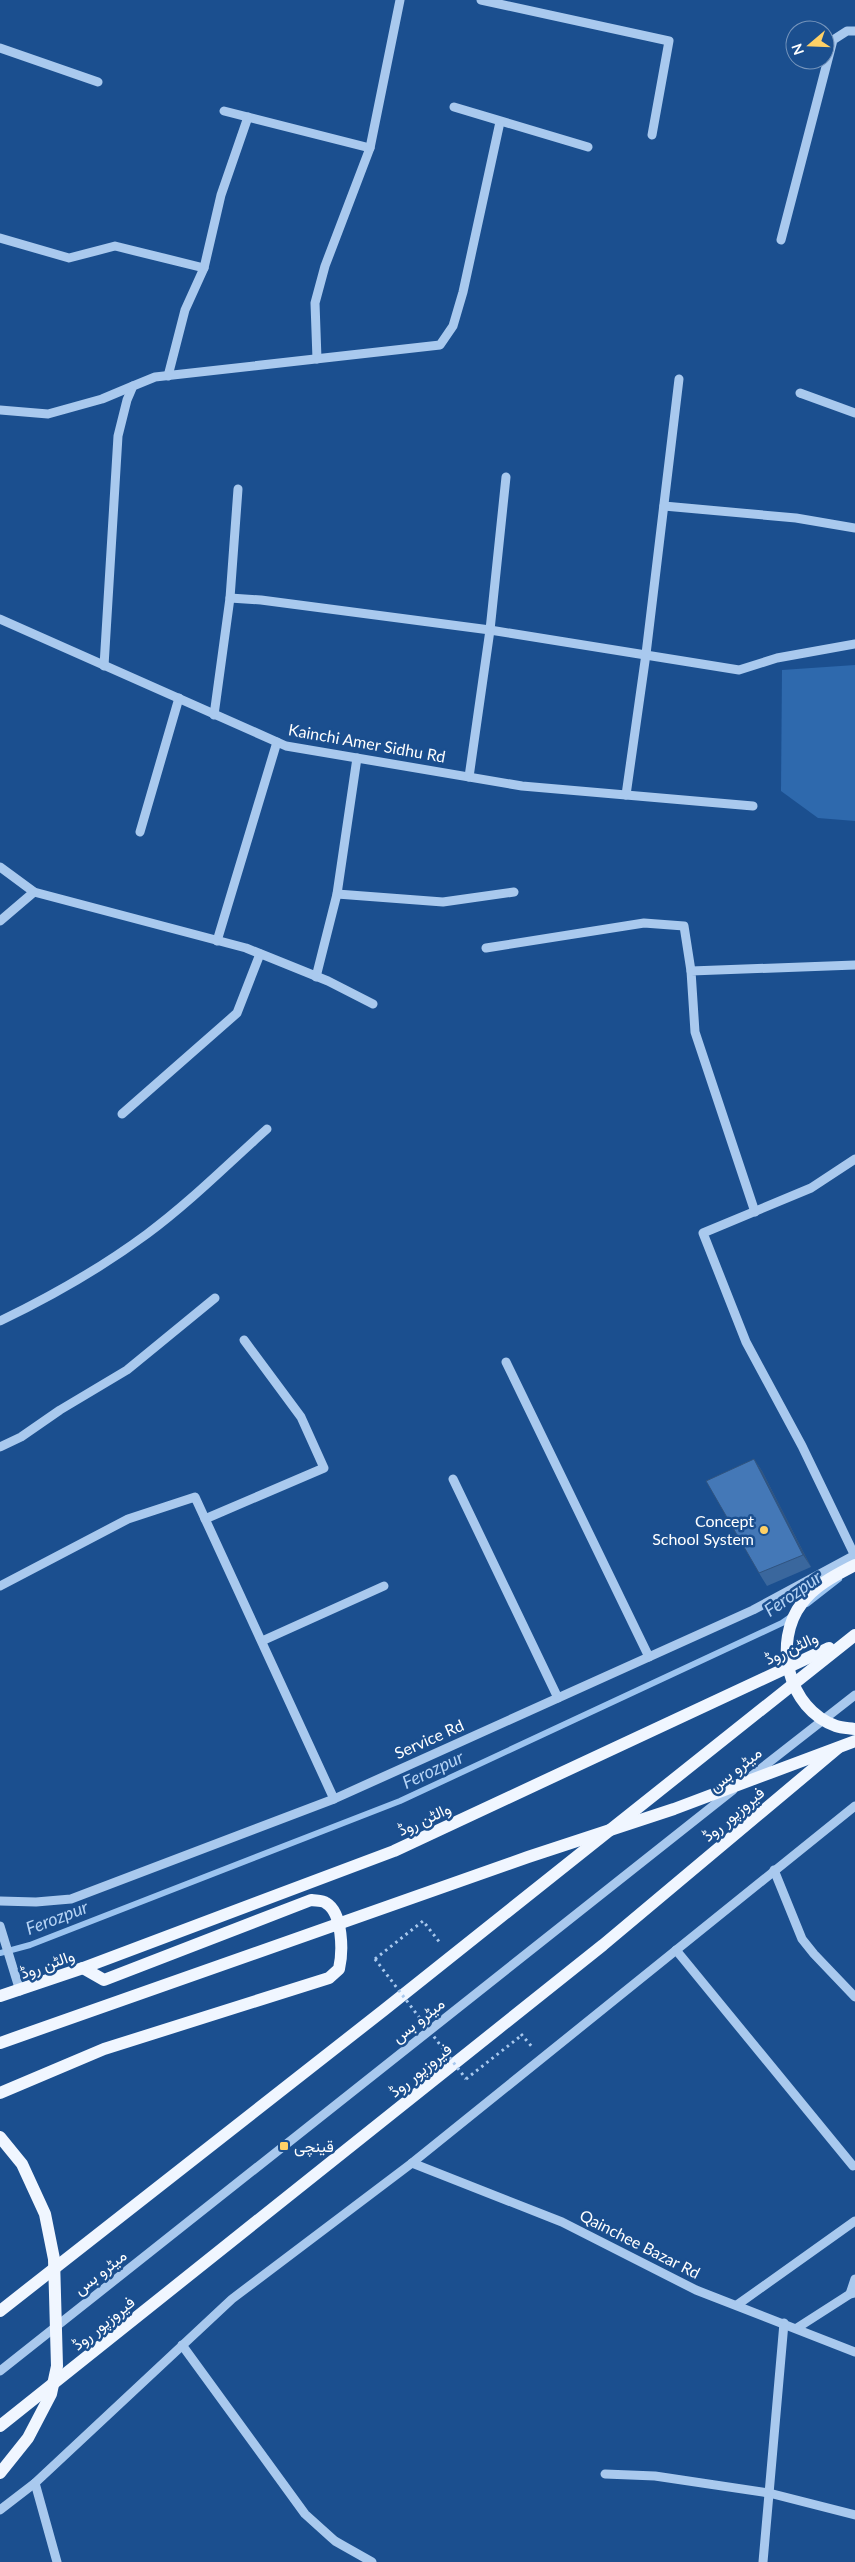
<svg xmlns="http://www.w3.org/2000/svg" width="855" height="2562" font-family="Lato,Vazirmatn,sans-serif">
	<style>
		.green { fill: #2e69ad }
		.lines { fill: none; stroke-linecap: round; stroke-linejoin: round }
		.stream { stroke: #9cc4f0; stroke-width: 6 }
		.path { stroke: #a9c9ee; stroke-width: 3; stroke-dasharray: 2.5 4; stroke-linecap: butt }
		.minor { stroke: #a9c9ee; stroke-width: 9 }
		.major { stroke: #f0f6ff; stroke-width: 12 }
		.path-bridge { stroke: #a9c9ee; stroke-width: 3; stroke-dasharray: 2.5 4; stroke-linecap: butt }
		.major-bridge { stroke: #f0f6ff; stroke-width: 12 }
		.wall { fill: #3a679d }
		.shaded-wall { fill: #305480 }
		.building { fill: #4478b7; stroke: #305480 }
		.poi-dot { fill: #ffd166; stroke: #1b4f8f; stroke-width: 2 }
		.labels { text-anchor: middle; stroke-width: 5; stroke-linejoin: round; paint-order: stroke }
		.street-label { font-size: 16px; fill: #fff; stroke: #1b4f8f }
		.poi-label { font-size: 16px; fill: #fff; stroke: #1b4f8f; text-anchor: end }
		.water-label { font-size: 18px; font-style: italic; fill: #b5d3f5; stroke: #1b4f8f }
	</style>
	<rect width="100%" height="100%" fill="#1b4f8f"/>
	<polygon class="green" points="855,665 855,821 818,818 781,791 782,670"/>
	<g class="lines">
		<g class="stream">
			<polyline points="807,1604 839,1579"/>
			<polyline points="0,1953 30,1945 400,1801 782,1623 792,1616"/>
		</g>
		<g class="path">
			<polyline points="375,1959 423,1921 441,1944"/>
			<polyline points="521,2034 533,2048"/>
			<polyline points="466,2079 522,2035"/>
		</g>
		<g class="minor">
			<polyline points="481,0 669,41 652,135"/>
			<polyline points="0,48 98,82"/>
			<polyline points="454,107 588,147"/>
			<polyline points="224,111 370,148"/>
			<polyline points="0,238 69,258 115,246 204,268"/>
			<polyline points="781,240 833,40 847,31 855,31"/>
			<polyline points="317,359 315,303 325,266 370,148 400,0"/>
			<polyline points="168,376 185,310 204,268 221,195 248,117"/>
			<polyline points="800,393 855,413"/>
			<polyline points="0,410 48,414 102,399 133,386"/>
			<polyline points="664,506 796,518 855,528"/>
			<polyline points="230,598 261,600 490,630 739,670 777,658 855,644"/>
			<polyline points="0,619 286,746 522,786 753,806"/>
			<polyline points="104,666 118,436 127,400 133,386 155,377 440,345 453,326 463,292 500,122"/>
			<polyline points="214,715 230,598 238,489"/>
			<polyline points="469,777 490,630 506,477"/>
			<polyline points="626,795 646,654 679,379"/>
			<polyline points="140,832 179,698"/>
			<polyline points="0,867 34,892 246,948 328,981 373,1004"/>
			<polyline points="337,894 443,902 514,892"/>
			<polyline points="0,921 34,892"/>
			<polyline points="217,941 277,742"/>
			<polyline points="486,948 644,923 684,926 691,971"/>
			<polyline points="316,977 337,894 357,758"/>
			<polyline points="122,1114 237,1013 260,954"/>
			<polyline points="755,1212 695,1032 691,971 855,965"/>
			<path d="M0 1321C52 1296 101 1268 147 1234 189 1203 228 1164 267 1129"/>
			<polyline points="506,1362 649,1657"/>
			<polyline points="0,1447 21,1437 60,1410 127,1370 215,1298"/>
			<polyline points="453,1479 558,1698"/>
			<polyline points="205,1519 324,1468 301,1417 244,1340"/>
			<polyline points="855,1556 802,1446 746,1342 703,1233 811,1188 855,1159"/>
			<polyline points="0,1586 128,1519 195,1497 334,1799"/>
			<polyline points="262,1641 384,1586"/>
			<polyline points="749,1778 855,1695"/>
			<polyline points="774,1870 802,1939 814,1954 855,1997"/>
			<polyline points="0,1901 36,1902 71,1899 334,1799 753,1610 855,1555"/>
			<polyline points="0,1926 20,1991"/>
			<polyline points="676,1950 853,2166"/>
			<polyline points="412,2163 562,2222 696,2290 855,2352"/>
			<polyline points="850,2294 855,2279"/>
			<polyline points="737,2305 855,2221"/>
			<polyline points="797,2328 850,2294 855,2293"/>
			<polyline points="182,2345 305,2514 335,2541 372,2562"/>
			<polyline points="0,2371 733,1790"/>
			<polyline points="605,2474 655,2476 769,2493 855,2515"/>
			<polyline points="35,2483 57,2562"/>
			<polyline points="0,2510 35,2483 232,2299 412,2163 855,1806"/>
			<polyline points="763,2562 784,2323"/>
		</g>
		<g class="major">
			<polyline points="0,1996 83,1968 394,1851 829,1648"/>
			<path d="M0 2093 104 2049 329 1978 339 1969C343 1952 343 1913 326 1903 322 1900 316 1901 311 1900L104 1980 83 1968"/>
			<polyline points="0,2311 384,2010 855,1635"/>
			<polyline points="0,2426 603,1945 838,1748"/>
		</g>
		<polyline class="path-bridge" points="375,1959 466,2079"/>
		<g class="major-bridge">
			<path d="M855 1565C836 1575 815 1585 802 1603 772 1642 788 1709 836 1726 842 1728 849 1728 855 1729"/>
			<polyline points="0,2043 528,1857 674,1809 855,1741"/>
			<polyline points="0,2137 22,2164 45,2214 54,2259 57,2366 51,2394 28,2438 0,2473"/>
		</g>
	</g>
	<polygon class="wall" points="754,1459 762,1471 811,1567 767,1586 759,1573"/>
	<polygon class="shaded-wall" points="754,1459 762,1471 811,1567 803,1555"/>
	<polygon class="building" points="754,1459 803,1555 759,1573 706,1481"/>
	<g class="poi-dot">
		<circle cx="764" cy="1530" r="5"/>
		<rect x="279" y="2141" width="10" height="10" rx="2.5"/>
	</g>
	<g class="labels">
		<g class="street-label">
			<text transform="translate(367 743) rotate(10)" y="6">Kainchi Amer Sidhu Rd</text>
			<text transform="translate(791 1648) rotate(-25)" y="6">والٹن روڈ</text>
			<text transform="translate(429 1739) rotate(-24)" y="6">Service Rd</text>
			<text transform="translate(735 1769) rotate(-38)" y="6">میٹرو بس</text>
			<text transform="translate(733 1814) rotate(-40)" y="6">فیروزپور روڈ</text>
			<text transform="translate(424 1819) rotate(-25)" y="6">والٹن روڈ</text>
			<text transform="translate(47 1964) rotate(-20)" y="6">والٹن روڈ</text>
			<text transform="translate(418 2020) rotate(-38)" y="6">میٹرو بس</text>
			<text transform="translate(420 2070) rotate(-39)" y="6">فیروزپور روڈ</text>
			<text transform="translate(640 2244) rotate(27)" y="6">Qainchee Bazar Rd</text>
			<text transform="translate(100 2272) rotate(-38)" y="6">میٹرو بس</text>
			<text transform="translate(103 2323) rotate(-39)" y="6">فیروزپور روڈ</text>
		</g>
		<g class="poi-label">
			<text x="754" y="1527">Concept<tspan x="754" dy="18">School System</tspan></text>
			<text x="294" y="2152" text-anchor="start">قینچی</text>
		</g>
		<g class="water-label">
			<text transform="translate(793 1594) rotate(-35)" y="6">Ferozpur</text>
			<text transform="translate(433 1770) rotate(-25)" y="6">Ferozpur</text>
			<text transform="translate(57 1918) rotate(-21)" y="6">Ferozpur</text>
		</g>
	</g>
	<g transform="translate(810 45) rotate(251)"><circle r="24" fill="#1b4f8f" stroke="#7695bc"/>
	<path d="M0-4L9 19L0 12L-9 19Z" fill="#ffd166"/>
	<text y="-8" font-size="14" font-weight="bold" text-anchor="middle" fill="#ffffff">N</text>
	</g>
</svg>
